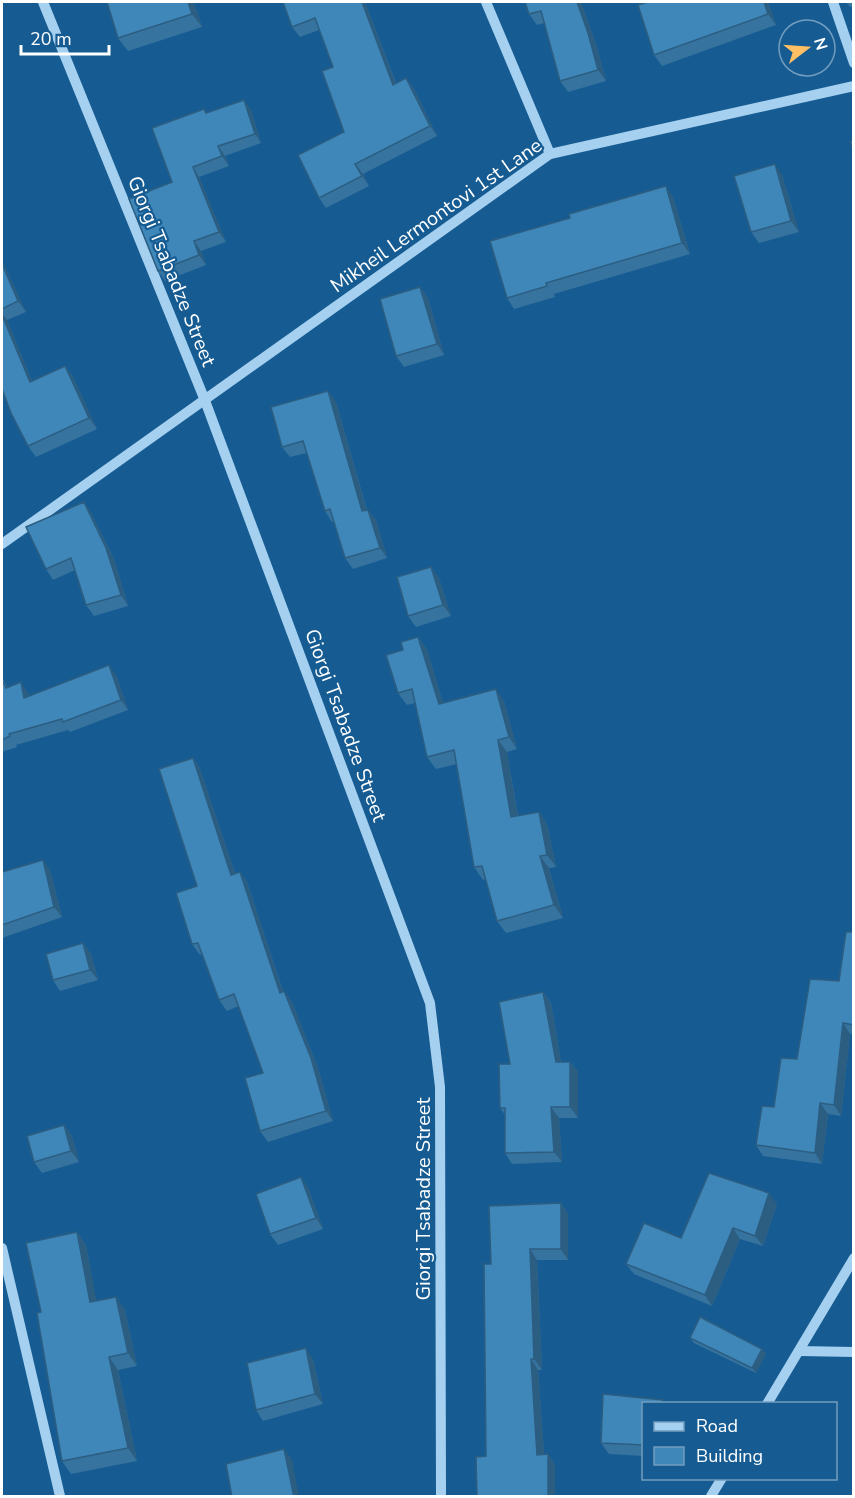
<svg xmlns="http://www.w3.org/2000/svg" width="855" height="1498" font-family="'Nunito Sans',sans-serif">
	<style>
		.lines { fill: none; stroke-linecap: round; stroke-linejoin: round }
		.minor { stroke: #a5d0f0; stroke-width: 10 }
		.wall { fill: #36739f }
		.shaded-wall { fill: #2c5e82 }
		.building { fill: #3f86b9; stroke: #2c5e82; stroke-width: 1.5 }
		.labels { text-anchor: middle; stroke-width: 4.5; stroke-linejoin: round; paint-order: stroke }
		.street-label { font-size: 20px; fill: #fff; stroke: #165c92 }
	</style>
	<rect width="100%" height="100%" fill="#165c92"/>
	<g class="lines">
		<g class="minor">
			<polyline points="43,2 204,398 430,1003 440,1087 441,1496"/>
			<polyline points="486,2 550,154"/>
			<polyline points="833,2 854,63"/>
			<polyline points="2,544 550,154 854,86"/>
			<polyline points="2,1248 60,1496"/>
			<polyline points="799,1351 854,1352"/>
			<polyline points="767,1404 854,1258"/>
			<polyline points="711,1496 722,1478"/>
		</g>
	</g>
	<g class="wall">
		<polygon points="107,2 200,2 194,3 202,27 128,51 118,38"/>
		<polygon points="283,2 365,2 396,83 406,78 414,89 437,136 363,174 369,186 326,208 319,198 344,132 333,67 319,30 300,37 292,27"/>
		<polygon points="525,2 581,2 596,44 606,81 568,92 560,81 544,23 537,25 529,14"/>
		<polygon points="648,2 768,2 776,25 662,66 654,55"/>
		<polygon points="846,2 854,2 854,6 850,7"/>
		<polygon points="251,110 261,143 225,156 229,166 199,177 226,242 201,251 206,265 165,281 158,271 172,182 207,113"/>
		<polygon points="782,175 799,232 759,243 751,232"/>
		<polygon points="673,197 690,254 554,294 555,297 514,309 507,298"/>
		<polygon points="2,262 6,269 26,312 7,320 32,381 65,366 73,377 97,429 36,457 28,446 2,389"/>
		<polygon points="420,287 428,298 444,355 404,367 396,356"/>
		<polygon points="336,402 367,510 376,520 387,558 353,569 345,558 334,521 332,522 325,511 307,453 290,457 282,447"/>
		<polygon points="91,513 114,559 128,606 94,616 86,605 75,570 53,580 46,569"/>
		<polygon points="439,578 451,616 416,627 408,616"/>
		<polygon points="418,637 427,650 443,703 504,701 517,749 507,752 518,816 539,812 547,824 556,867 549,868 563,918 506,933 497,921 485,879 483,880 474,867 457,764 436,769 427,757 415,703 407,705 398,693"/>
		<polygon points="116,675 128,710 70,732 68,730 16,745 17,747 2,752 2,677 7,687 28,693 29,696"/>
		<polygon points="193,758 200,769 235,873 240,872 247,882 283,991 292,1002 318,1068 333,1121 268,1142 260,1131 263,1073 239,1006 227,1011 219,1000 202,954 200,955 192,944 197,886"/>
		<polygon points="50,870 62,917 2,938 2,872"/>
		<polygon points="854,932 854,1035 850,1034 841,1116 828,1114 822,1164 763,1156 756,1145 797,1059 839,981"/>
		<polygon points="83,943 91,954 98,980 60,991 53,980"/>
		<polygon points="543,992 551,1003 561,1062 570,1062 578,1072 578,1118 559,1118 562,1162 512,1164 505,1153 505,1115 500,1108 510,1064"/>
		<polygon points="64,1125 72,1136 79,1162 42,1173 34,1162"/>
		<polygon points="308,1187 323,1229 278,1245 270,1234"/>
		<polygon points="561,1203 568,1214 568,1260 537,1260 542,1370 538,1370 544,1454 548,1454 555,1465 555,1497 477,1497 486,1456 491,1264"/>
		<polygon points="777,1204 763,1246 740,1239 712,1306 634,1274 626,1264 681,1238"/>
		<polygon points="77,1232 86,1245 96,1301 125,1310 137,1366 118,1370 137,1461 71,1474 62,1461 41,1312"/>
		<polygon points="690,1338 766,1354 756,1373 694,1343"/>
		<polygon points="313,1359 323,1404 263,1421 256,1410"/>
		<polygon points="644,1404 644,1456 609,1454 601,1443"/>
	</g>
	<g class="shaded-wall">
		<polygon points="188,2 193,2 194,3 202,27 192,14"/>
		<polygon points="362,2 365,2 400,95 393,85"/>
		<polygon points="577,2 581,2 596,44 606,81 598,70"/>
		<polygon points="764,2 768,2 776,25 768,14"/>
		<polygon points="406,78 414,89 437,136 430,126"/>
		<polygon points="244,100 251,110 261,143 255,134"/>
		<polygon points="218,146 225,156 229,166 222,156"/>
		<polygon points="355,164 363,174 369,186 362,176"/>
		<polygon points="775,164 782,175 799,232 791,221"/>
		<polygon points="193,167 199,177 226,242 219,232"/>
		<polygon points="666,186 673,197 690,254 682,243"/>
		<polygon points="194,241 201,251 206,265 199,255"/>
		<polygon points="2,262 6,269 26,312 18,301 2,264"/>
		<polygon points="420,287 428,298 444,355 437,344"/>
		<polygon points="2,313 7,320 37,393 30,382 2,315"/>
		<polygon points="65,366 73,377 97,429 89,418"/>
		<polygon points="328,391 336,402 370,522 362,511"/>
		<polygon points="84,502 91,513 114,559 128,606 121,595"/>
		<polygon points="368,510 376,520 387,558 380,548"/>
		<polygon points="431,567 439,578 451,616 443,605"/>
		<polygon points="418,637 427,650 447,716 439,704"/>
		<polygon points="109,665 116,675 128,710 121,700"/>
		<polygon points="21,682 28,693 32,708 24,698"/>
		<polygon points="496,689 504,701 517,749 509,737"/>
		<polygon points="498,740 507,752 520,830 511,817"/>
		<polygon points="193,758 200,769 239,885 231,875"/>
		<polygon points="539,812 547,824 556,867 547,855"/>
		<polygon points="540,856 549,868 563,918 554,905"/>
		<polygon points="43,860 50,870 62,917 54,907"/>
		<polygon points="240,872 247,882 287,1004 280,993"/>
		<polygon points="83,943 91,954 98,980 90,970"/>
		<polygon points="284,991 292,1002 318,1068 333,1121 326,1111"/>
		<polygon points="543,992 551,1003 563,1073 556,1062"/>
		<polygon points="843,1023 850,1034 841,1116 834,1105"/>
		<polygon points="570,1062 578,1072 578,1118 570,1107"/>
		<polygon points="820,1103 828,1114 822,1164 815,1153"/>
		<polygon points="551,1107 559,1118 562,1162 554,1152"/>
		<polygon points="64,1125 72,1136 79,1162 71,1151"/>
		<polygon points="301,1177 308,1187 323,1229 316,1218"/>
		<polygon points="769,1193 777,1204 763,1246 755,1236"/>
		<polygon points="561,1203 568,1214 568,1260 561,1249"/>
		<polygon points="733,1228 740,1239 712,1306 705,1295"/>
		<polygon points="77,1232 86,1245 99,1315 90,1302"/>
		<polygon points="530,1249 537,1260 542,1370 534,1359"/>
		<polygon points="116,1297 125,1310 137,1366 128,1353"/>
		<polygon points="306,1348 313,1359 323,1404 315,1394"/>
		<polygon points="762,1349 766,1354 756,1373 752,1368"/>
		<polygon points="109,1357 118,1370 137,1461 128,1448"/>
		<polygon points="531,1359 538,1370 545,1465 537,1455"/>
		<polygon points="284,1449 292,1460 299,1497 294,1497"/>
		<polygon points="548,1454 555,1465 555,1497 548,1497"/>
	</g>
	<g class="building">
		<polygon points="107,2 188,2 192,14 118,38"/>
		<polygon points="283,2 362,2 393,85 406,78 430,126 355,164 362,176 319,198 298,155 344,132 322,71 333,67 315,18 292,27"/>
		<polygon points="525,2 577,2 588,33 598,70 560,81 541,11 529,14"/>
		<polygon points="648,2 764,2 768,14 654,55 638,5"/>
		<polygon points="244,100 255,134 218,146 222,156 193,167 219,232 194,241 199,255 158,271 129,199 172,182 152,128 204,109 206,113"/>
		<polygon points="854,140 854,154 850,141"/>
		<polygon points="775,164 791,221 751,232 734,176"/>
		<polygon points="666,186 682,243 546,283 547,286 507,298 490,241 570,218 569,214"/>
		<polygon points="2,264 18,301 2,309"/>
		<polygon points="420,287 437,344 396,356 380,299"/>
		<polygon points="2,315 30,382 65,366 89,418 28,446 11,413 2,389"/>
		<polygon points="328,391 362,511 368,510 380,548 345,558 330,509 325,511 303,441 282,447 271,407"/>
		<polygon points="84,502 106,548 121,595 86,605 71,558 46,569 26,527"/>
		<polygon points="431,567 443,605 408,616 397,577"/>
		<polygon points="418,637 439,704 496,689 509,737 498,740 511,817 539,812 547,855 540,856 554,905 497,921 482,866 474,867 454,750 427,757 412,689 398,693 386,655 403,650 401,642"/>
		<polygon points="109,665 121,700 63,722 62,719 9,734 10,736 2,740 2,680 6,688 21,682 24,698"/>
		<polygon points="193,758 231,875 240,872 280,993 284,991 311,1058 326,1111 260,1131 245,1078 263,1073 234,994 219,1000 198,943 192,944 176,893 197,886 159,769"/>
		<polygon points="43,860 54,907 2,925 2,872"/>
		<polygon points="846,932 854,932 854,1025 843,1023 834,1105 820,1103 815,1153 756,1145 762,1106 774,1107 781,1058 797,1059 810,979 839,981"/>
		<polygon points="83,943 90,970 53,980 46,954"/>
		<polygon points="543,992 556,1062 570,1062 570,1107 551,1107 554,1152 505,1153 505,1108 500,1108 499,1064 510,1064 499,1002"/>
		<polygon points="64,1125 71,1151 34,1162 27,1136"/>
		<polygon points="709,1173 769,1193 755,1236 733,1228 705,1295 626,1264 644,1223 681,1238"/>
		<polygon points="301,1177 316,1218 270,1234 256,1194"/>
		<polygon points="561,1203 561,1249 530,1249 534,1359 531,1359 537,1455 548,1454 548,1497 477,1497 476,1457 486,1456 484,1264 491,1264 489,1206"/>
		<polygon points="77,1232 90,1302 116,1297 128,1353 109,1357 128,1448 62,1461 37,1313 41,1312 26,1243"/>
		<polygon points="700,1317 762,1349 752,1368 690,1338"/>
		<polygon points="306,1348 315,1394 256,1410 247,1363"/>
		<polygon points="603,1394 663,1400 662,1404 644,1404 644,1445 601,1443"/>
		<polygon points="284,1449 294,1497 232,1497 226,1464"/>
	</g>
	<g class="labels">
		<g class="street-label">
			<text transform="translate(436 215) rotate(-35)" y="7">Mikheil Lermontovi 1st Lane</text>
			<text transform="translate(172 271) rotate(68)" y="7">Giorgi Tsabadze Street</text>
			<text transform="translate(346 725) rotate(70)" y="7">Giorgi Tsabadze Street</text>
			<text transform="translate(423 1199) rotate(-90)" y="7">Giorgi Tsabadze Street</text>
		</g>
	</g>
	<rect width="855" height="1498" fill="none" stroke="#ffffff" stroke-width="6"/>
	<rect x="642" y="1402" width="195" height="78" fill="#165c92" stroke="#739dbe" stroke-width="1.5"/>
	<rect x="654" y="1422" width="30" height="9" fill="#a5d0f0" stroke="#739dbe" stroke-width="1.5"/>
	<text x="696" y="1432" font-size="18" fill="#ffffff">Road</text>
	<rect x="654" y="1447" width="30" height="18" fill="#3f86b9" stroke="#739dbe" stroke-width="1.5"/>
	<text x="696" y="1462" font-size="18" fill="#ffffff">Building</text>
	<g transform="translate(807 48) rotate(73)"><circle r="28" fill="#165c92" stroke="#739dbe" stroke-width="1.5"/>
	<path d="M0-4.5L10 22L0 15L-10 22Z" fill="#ffbf64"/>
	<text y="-9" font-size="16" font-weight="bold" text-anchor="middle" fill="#ffffff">N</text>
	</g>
	<path d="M21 45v9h88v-9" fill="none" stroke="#ffffff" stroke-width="3"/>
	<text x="30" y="45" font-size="18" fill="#ffffff" stroke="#165c92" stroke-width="4.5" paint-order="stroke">20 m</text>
</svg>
